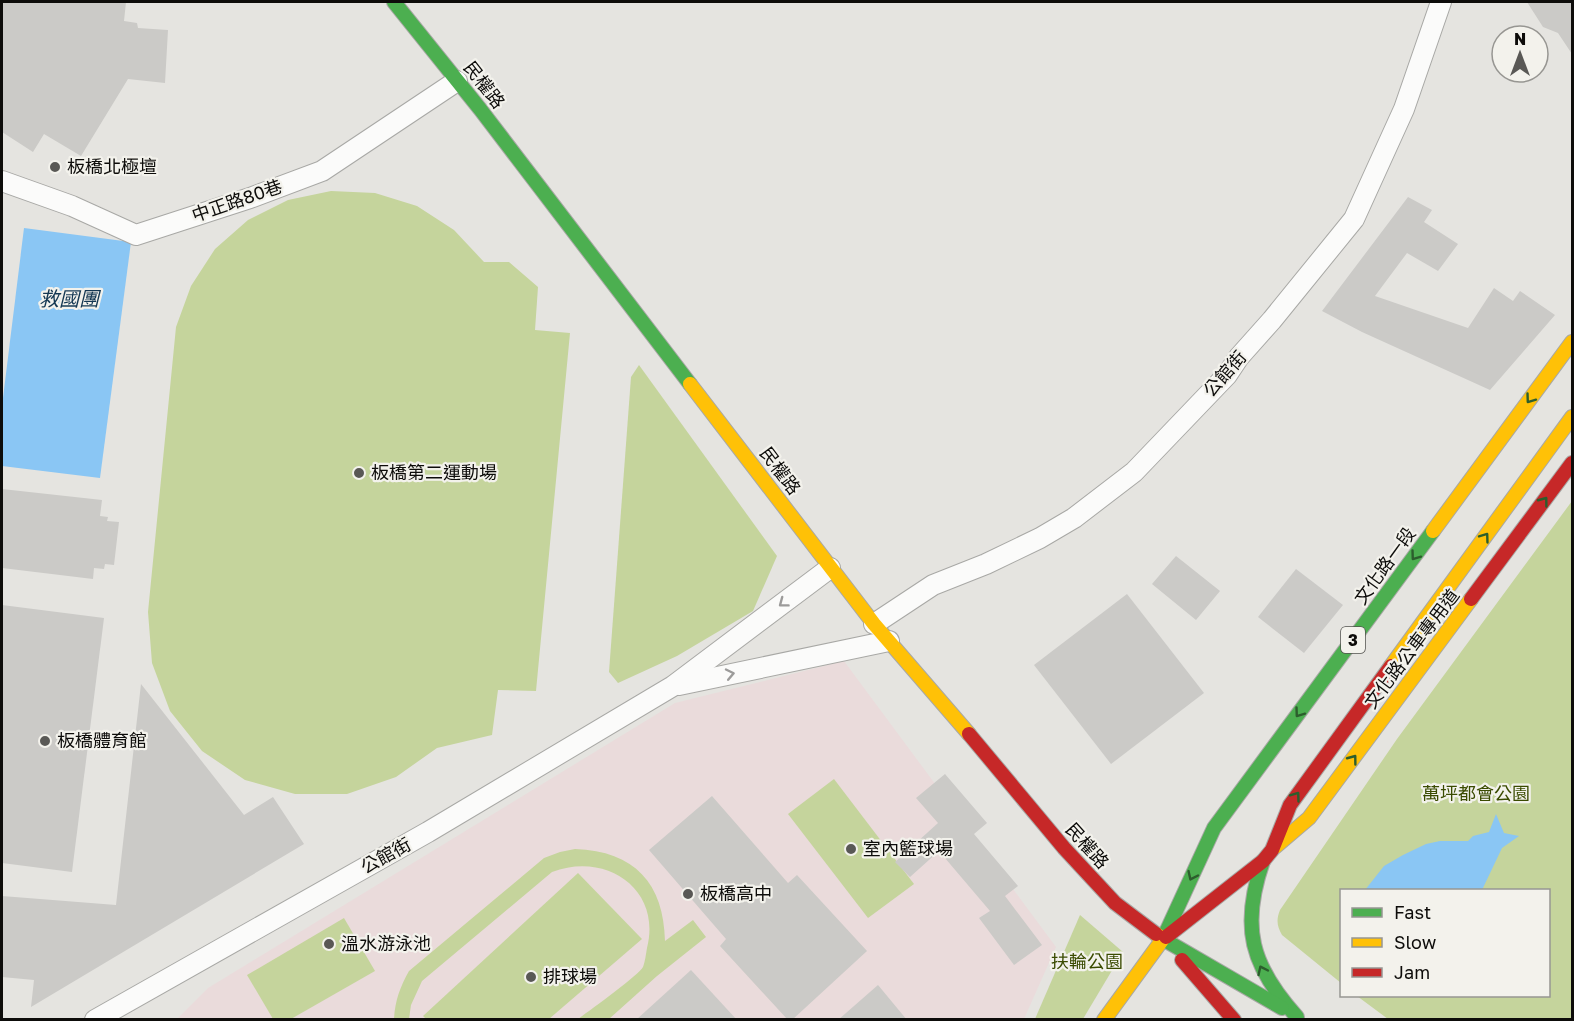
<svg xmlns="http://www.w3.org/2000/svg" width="1574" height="1021" font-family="'Golos Text','Noto Sans TC',sans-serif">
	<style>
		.education { fill: #eadbdb }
		.green { fill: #c5d49c }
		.water { fill: #8ac6f4 }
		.building { fill: #cbcac7 }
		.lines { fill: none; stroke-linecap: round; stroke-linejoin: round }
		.street-casing { stroke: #a8a8a5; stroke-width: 22 }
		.fast-casing { stroke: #a8a8a5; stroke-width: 16 }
		.slow-casing { stroke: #a8a8a5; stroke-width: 16 }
		.jam-casing { stroke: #a8a8a5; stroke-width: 16 }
		.street { stroke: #fbfbfa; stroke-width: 20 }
		.fast { stroke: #4caf50; stroke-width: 14 }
		.slow { stroke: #ffc107; stroke-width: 14 }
		.jam { stroke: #c62828; stroke-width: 14 }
		.oneway { stroke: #2c5e2d }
		.oneway2 { stroke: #9c9b9a }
		.poi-dot { fill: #595855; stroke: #f3f2ec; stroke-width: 2 }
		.labels { text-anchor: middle; stroke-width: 4.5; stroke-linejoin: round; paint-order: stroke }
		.shield { fill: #f3f2ec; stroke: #52514e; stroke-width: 1.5 }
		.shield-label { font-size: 16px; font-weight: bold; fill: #0d0c0a }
		.street-label { font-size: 18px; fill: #0d0c0a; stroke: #f3f2ec }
		.poi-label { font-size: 18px; fill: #0d0c0a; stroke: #f3f2ec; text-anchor: start }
		.park-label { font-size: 18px; fill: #3a4b00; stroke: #f3f2ec }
		.water-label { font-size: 20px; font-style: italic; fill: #133752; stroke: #f3f2ec }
	</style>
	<rect width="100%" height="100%" fill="#e5e4e0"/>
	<polygon class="education" points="844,661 1056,947 1024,1019 176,1020 208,988 675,703"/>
	<g class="green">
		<polygon points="331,191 375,193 417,206 454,230 484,262 509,262 538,287 535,330 570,333 536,691 498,690 492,735 437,748 396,777 347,794 295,794 245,780 202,751 170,711 152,663 148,612 176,327 191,286 215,249 248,220 288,200"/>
		<polygon points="639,365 777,556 753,611 677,656 618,683 609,672 631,377"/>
		<path d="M1572 501V1019H1388L1357 996H1548V890H1342L1341 983 1282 935C1277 926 1276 920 1280 910L1397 739Z"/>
		<polygon points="834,779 914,884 868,918 788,814"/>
		<path d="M575 849C635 851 664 884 665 941L693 920 706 937 657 976 609 1019H578C589 1011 639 975 643 967 645 962 646 954 647 948 662 889 606 851 552 872L422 981 411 1005 409 1019H394C395 1001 400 987 409 971L544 858 560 852Z"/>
		<polygon points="578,873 642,939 549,1019 426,1019 423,1016"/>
		<polygon points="1080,915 1123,952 1083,1019 1035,1019"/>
		<polygon points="344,918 375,971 291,1019 273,1019 247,975"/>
	</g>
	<g class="water">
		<polygon points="24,228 131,242 100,478 2,466 2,406"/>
		<polygon points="1496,814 1504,833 1519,836 1502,848 1482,890 1365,890 1384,866 1403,855 1426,844 1440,841 1468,841 1473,836 1489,832"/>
	</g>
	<g class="building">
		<polygon points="2,2 126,2 124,21 137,23 138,28 168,30 165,83 128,79 81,156 44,134 33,152 2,132"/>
		<polygon points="1527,2 1572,2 1572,54 1558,33 1543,27"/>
		<polygon points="1408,197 1432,210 1424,222 1458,244 1438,271 1407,253 1375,296 1468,328 1494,288 1513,301 1520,291 1555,315 1490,390 1362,332 1322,311"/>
		<polygon points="2,489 102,500 100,516 108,517 107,521 119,522 114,565 105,564 104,569 94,568 93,579 2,568"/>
		<polygon points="1176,556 1220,591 1196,620 1152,584"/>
		<polygon points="1296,569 1343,605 1304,653 1258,617"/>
		<polygon points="1127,594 1204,693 1111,764 1034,665"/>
		<polygon points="2,605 104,618 72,872 2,863"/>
		<polygon points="141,684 244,815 273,797 304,844 31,1007 34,980 2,977 2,896 116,905"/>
		<polygon points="945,774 987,823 974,834 1018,886 1005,896 1042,945 1014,965 979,918 990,911 939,851 910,877 895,862 938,823 916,798"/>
		<polygon points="712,796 788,883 797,875 867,951 792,1020 788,1020 720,946 726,939 649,850"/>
		<polygon points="691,970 737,1020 636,1020"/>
		<polygon points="878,985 907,1020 838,1020"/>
	</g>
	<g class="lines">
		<defs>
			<g id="street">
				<polyline points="2,181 72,206 136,235 250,198 322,171 457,81"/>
				<polyline points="874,624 933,585 986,564 1040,538 1074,518 1134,472 1227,375 1239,357 1272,320 1354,219 1404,109 1441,2"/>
				<polyline points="679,685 889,641"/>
				<polyline points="95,1020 428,832 673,686 830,568"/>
			</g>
			<g id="fast">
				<polyline points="394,2 480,109 690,384"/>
				<path d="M1263 861C1240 927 1251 966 1297 1017"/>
				<polyline points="1163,939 1214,828 1433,531"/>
				<polyline points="1163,939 1282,1008"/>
			</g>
			<g id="slow">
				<polyline points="690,384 874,624 969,734"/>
				<polyline points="1433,531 1572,342"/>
				<polyline points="1391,666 1572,417"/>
				<polyline points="1275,847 1309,818 1471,599"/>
				<polyline points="1104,1020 1163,939 1156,934"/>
			</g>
			<g id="jam">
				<polyline points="1471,599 1572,463"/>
				<polyline points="969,734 1064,848 1115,903 1156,934"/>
				<polyline points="1166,937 1263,861 1272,850 1290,805 1391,666"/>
				<polyline points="1182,960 1234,1020"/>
			</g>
		</defs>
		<use href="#street" class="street-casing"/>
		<use href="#fast" class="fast-casing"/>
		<use href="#slow" class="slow-casing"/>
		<use href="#jam" class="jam-casing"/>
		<use href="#street" class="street"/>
		<use href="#fast" class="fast"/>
		<use href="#slow" class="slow"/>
		<use href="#jam" class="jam"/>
	</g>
	<defs><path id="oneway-chevron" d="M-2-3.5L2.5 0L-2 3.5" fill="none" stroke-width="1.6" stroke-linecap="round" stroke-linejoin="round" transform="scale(1.5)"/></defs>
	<g class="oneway">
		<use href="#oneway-chevron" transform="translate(1530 399) rotate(126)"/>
		<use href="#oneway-chevron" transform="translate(1544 501) rotate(-53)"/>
		<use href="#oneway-chevron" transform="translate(1485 537) rotate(-54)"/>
		<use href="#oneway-chevron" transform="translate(1415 556) rotate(126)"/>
		<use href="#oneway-chevron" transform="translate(1299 713) rotate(126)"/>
		<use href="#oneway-chevron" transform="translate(1353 759) rotate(-53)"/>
		<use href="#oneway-chevron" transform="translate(1296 796) rotate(-54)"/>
		<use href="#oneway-chevron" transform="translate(1192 876) rotate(115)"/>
		<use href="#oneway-chevron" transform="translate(1262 970) rotate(-115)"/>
	</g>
	<g class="oneway2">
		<use href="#oneway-chevron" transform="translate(783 603) rotate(143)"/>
		<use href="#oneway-chevron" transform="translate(730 674) rotate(-12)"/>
	</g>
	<g class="poi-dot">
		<circle cx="55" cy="167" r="6"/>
		<circle cx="359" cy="473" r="6"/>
		<circle cx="45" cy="741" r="6"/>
		<circle cx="851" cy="849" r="6"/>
		<circle cx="688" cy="894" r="6"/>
		<circle cx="329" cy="944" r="6"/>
		<circle cx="531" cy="977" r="6"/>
	</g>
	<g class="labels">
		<rect class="shield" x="1341" y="627" width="24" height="26" rx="4.5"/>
		<g class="shield-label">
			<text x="1353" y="646">3</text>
		</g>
		<g class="street-label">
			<text transform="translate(484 85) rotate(52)" y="6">民權路</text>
			<text transform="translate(237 201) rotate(-19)" y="6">中正路80巷</text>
			<text transform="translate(1225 374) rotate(-49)" y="6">公館街</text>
			<text transform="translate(780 471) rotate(53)" y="6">民權路</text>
			<text transform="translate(1385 566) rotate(-54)" y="6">文化路一段</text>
			<text transform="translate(1412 649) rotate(-53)" y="6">文化路公車專用道</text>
			<text transform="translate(1087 846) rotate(48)" y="6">民權路</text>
			<text transform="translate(386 856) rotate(-29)" y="6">公館街</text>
		</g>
		<g class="poi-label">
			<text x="67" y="173">板橋北極壇</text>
			<text x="371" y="479">板橋第二運動場</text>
			<text x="57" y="747">板橋體育館</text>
			<text x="863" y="855">室內籃球場</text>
			<text x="700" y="900">板橋高中</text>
			<text x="341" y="950">溫水游泳池</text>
			<text x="543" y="983">排球場</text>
		</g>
		<g class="park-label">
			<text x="1476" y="800">萬坪都會公園</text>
			<text x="1087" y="968">扶輪公園</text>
		</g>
		<g class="water-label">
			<text x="69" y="306">救國團</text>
		</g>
	</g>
	<rect width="1574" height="1021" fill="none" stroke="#0d0c0a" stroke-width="6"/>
	<rect x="1340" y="889" width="210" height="108" fill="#f3f2ec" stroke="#979692" stroke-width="1.5"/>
	<rect x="1352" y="908" width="30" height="9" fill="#4caf50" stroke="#979692" stroke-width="1.5"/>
	<text x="1394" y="919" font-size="18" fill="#0d0c0a">Fast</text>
	<rect x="1352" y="938" width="30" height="9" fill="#ffc107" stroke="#979692" stroke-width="1.5"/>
	<text x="1394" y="949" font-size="18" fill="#0d0c0a">Slow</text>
	<rect x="1352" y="968" width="30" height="9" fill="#c62828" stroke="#979692" stroke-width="1.5"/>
	<text x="1394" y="979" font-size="18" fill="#0d0c0a">Jam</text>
	<g transform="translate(1520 54)"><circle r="28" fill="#f3f2ec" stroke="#979692" stroke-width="1.5"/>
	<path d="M0-4.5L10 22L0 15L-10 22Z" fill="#595855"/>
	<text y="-9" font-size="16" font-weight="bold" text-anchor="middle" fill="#0d0c0a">N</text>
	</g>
</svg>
